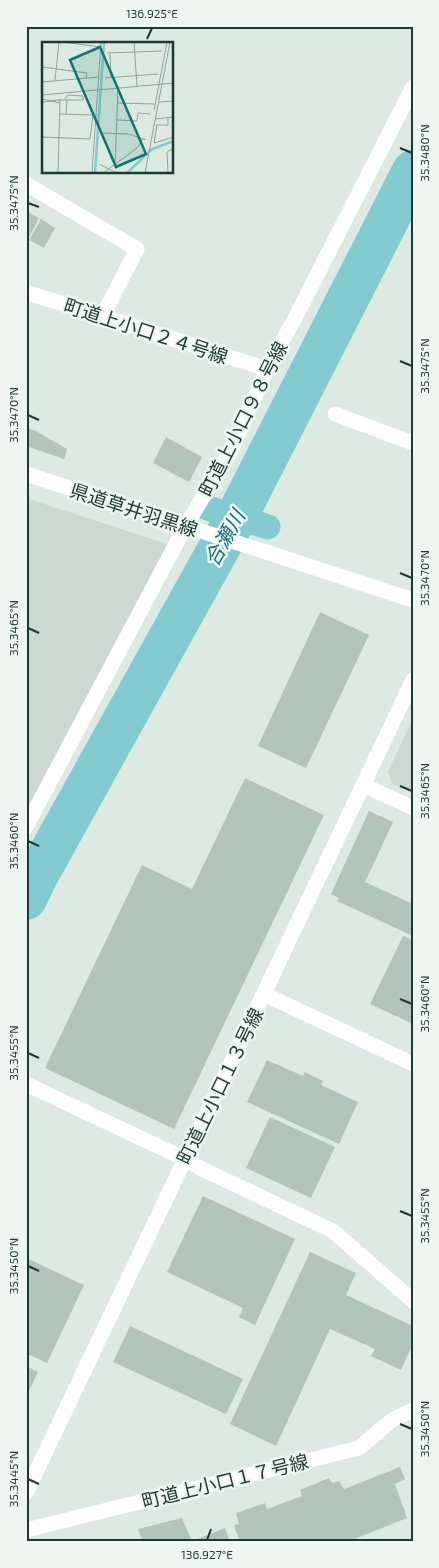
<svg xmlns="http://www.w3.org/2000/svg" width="439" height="1568" font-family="'Exo 2','Noto Sans JP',sans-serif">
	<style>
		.built { fill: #cbd9d2 }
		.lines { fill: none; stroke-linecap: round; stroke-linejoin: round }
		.canal { stroke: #83cad1; stroke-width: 25 }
		.river { stroke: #83cad1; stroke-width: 42 }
		.building { fill: #b3c4bc }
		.street { stroke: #fff; stroke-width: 15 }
		.secondary { stroke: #fff; stroke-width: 15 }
		.ticks { fill: none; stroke: #1f3930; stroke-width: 2 }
		.labels { text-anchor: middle; stroke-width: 5; stroke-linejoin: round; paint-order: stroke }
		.street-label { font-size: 19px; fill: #1f3930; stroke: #edf6f1 }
		.water-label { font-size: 20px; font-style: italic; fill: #186c76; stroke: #edf6f1 }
		.inset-river { fill: none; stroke: #83cad1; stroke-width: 2.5 }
		.inset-road { fill: none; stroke: #91a39b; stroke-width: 1 }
		.view { fill: #0f766e; fill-opacity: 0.15; stroke: #0f766e; stroke-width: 2.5 }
		.inset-edge { fill: none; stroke: #1f3930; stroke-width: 2.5 }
		.neatline { fill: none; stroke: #1f3930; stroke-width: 2 }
		.ticks-label { font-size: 12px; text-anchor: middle; fill: #1f3930 }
	</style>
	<rect width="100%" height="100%" fill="#ddeae3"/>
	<g class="built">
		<polygon points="26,498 170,545 26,814"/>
		<polygon points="413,718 413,793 392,783 388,772"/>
	</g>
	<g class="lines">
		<polyline class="canal" points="205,507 268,527"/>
		<polyline class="river" points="26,899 37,876 238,514 413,171"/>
	</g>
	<g class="building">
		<polygon points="26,211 39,218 28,239 26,238"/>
		<polygon points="41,219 55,228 44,248 29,240"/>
		<polygon points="26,428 36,431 67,449 64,459 26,446"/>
		<polygon points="166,437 202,457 189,482 153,463"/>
		<polygon points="320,612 369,635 306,768 258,746"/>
		<polygon points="245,778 324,815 174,1129 45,1068 142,865 192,889"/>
		<polygon points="369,811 393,822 365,882 413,904 413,936 337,901 339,898 331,894"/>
		<polygon points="403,936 413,940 413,1024 370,1004"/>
		<polygon points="267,1060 303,1076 305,1072 323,1081 321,1085 358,1102 339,1144 247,1102"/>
		<polygon points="270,1117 335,1147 311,1198 246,1168"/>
		<polygon points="203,1196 295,1239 255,1325 239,1317 243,1308 167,1272"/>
		<polygon points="310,1252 356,1273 346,1295 413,1326 413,1343 401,1370 371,1356 375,1349 330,1329 276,1446 230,1424"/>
		<polygon points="26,1258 84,1285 47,1363 26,1353"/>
		<polygon points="130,1326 243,1379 226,1414 113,1362"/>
		<polygon points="26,1366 38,1372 26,1397"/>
		<polygon points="400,1467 405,1479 395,1484 407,1518 347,1542 336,1542 335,1539 328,1542 240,1542 234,1525 239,1524 236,1513 265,1503 267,1509 302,1496 300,1490 329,1478 332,1483 339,1481 344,1489"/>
		<polygon points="182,1518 192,1541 225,1528 230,1542 143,1542 138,1529"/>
	</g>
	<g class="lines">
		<g class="street">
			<polyline points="26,184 137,249 102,317"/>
			<polyline points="26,292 267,369"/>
			<polyline points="335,414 413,443"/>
			<polyline points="363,785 413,808"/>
			<polyline points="26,827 185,527 231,451 267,369 294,320 413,87"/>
			<polyline points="264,994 413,1064"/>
			<polyline points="26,1084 185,1159 202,1169 333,1231 413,1301"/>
			<polyline points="26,1493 413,680"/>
			<polyline points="26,1530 359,1448 392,1420 413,1410"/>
		</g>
		<polyline class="secondary" points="26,474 413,600"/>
	</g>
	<path class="ticks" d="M147 39 152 28M400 148 412 153M28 203 39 207M400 361 412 366M28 415 39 420M400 573 412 578M28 628 39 633M400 786 412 791M28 841 39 846M400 999 412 1004M28 1053 39 1058M400 1211 412 1216M28 1266 39 1271M400 1424 412 1429M28 1479 39 1484M207 1540 211 1529"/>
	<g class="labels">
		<g class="street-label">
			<text transform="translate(146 331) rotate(18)" y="7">町道上小口２４号線</text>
			<text transform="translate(243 419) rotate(-63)" y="7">町道上小口９８号線</text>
			<text transform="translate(134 510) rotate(18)" y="7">県道草井羽黒線</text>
			<text transform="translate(220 1086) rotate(-64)" y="7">町道上小口１３号線</text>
			<text transform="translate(225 1481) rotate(-14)" y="7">町道上小口１７号線</text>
		</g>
		<g class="water-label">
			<text transform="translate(225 538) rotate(-61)" y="7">合瀬川</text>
		</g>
	</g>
	<g transform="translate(42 42)">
		<rect width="131" height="131" fill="#ddeae3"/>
		<path class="inset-river" d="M53 131 62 0M85 131 110 107 132 99"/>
		<path class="inset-road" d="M20 0 59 5M92 0 95 44M65 11 120 9M68 12 69 35M0 25 45 31 44 36M63 36 116 32M13 38 17 0M0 40 57 35M0 53 132 41M0 57 18 61M23 57 26 53 41 54V58H25M15 58H25L24 72M1 60 16 58M117 60 132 59M76 61 113 62M112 68 125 0M113 77 132 75M75 78 95 79 96 71 108 72M114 83H126V76M115 83 112 101 132 95M59 91 87 92 104 98M0 95 48 97 51 73 18 72M57 122 75 131M73 123 76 46M16 131 18 57M50 131 59 0M61 131 95 106 101 97M103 131 128 0M126 131 125 110 132 106"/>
		<path class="view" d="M58 5 104 112 74 125 28 18Z"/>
		<rect width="131" height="131" class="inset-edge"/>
	</g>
	<rect width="439" height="1568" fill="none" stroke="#edf6f1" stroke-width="55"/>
	<rect x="28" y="28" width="384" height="1512" class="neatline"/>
	<g class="ticks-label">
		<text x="152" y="18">136.925°E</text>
		<text transform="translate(425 153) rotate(-90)" y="4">35.3480°N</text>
		<text transform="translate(14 203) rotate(-90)" y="4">35.3475°N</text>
		<text transform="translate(425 366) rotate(-90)" y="4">35.3475°N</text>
		<text transform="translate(14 415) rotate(-90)" y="4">35.3470°N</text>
		<text transform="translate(425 578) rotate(-90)" y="4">35.3470°N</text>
		<text transform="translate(14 628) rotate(-90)" y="4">35.3465°N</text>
		<text transform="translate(425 791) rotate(-90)" y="4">35.3465°N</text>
		<text transform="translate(14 841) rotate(-90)" y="4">35.3460°N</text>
		<text transform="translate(425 1004) rotate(-90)" y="4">35.3460°N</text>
		<text transform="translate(14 1053) rotate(-90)" y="4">35.3455°N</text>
		<text transform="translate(425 1216) rotate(-90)" y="4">35.3455°N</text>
		<text transform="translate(14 1266) rotate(-90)" y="4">35.3450°N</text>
		<text transform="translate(425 1429) rotate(-90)" y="4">35.3450°N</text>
		<text transform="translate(14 1479) rotate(-90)" y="4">35.3445°N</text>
		<text x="207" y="1559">136.927°E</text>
	</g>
</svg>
